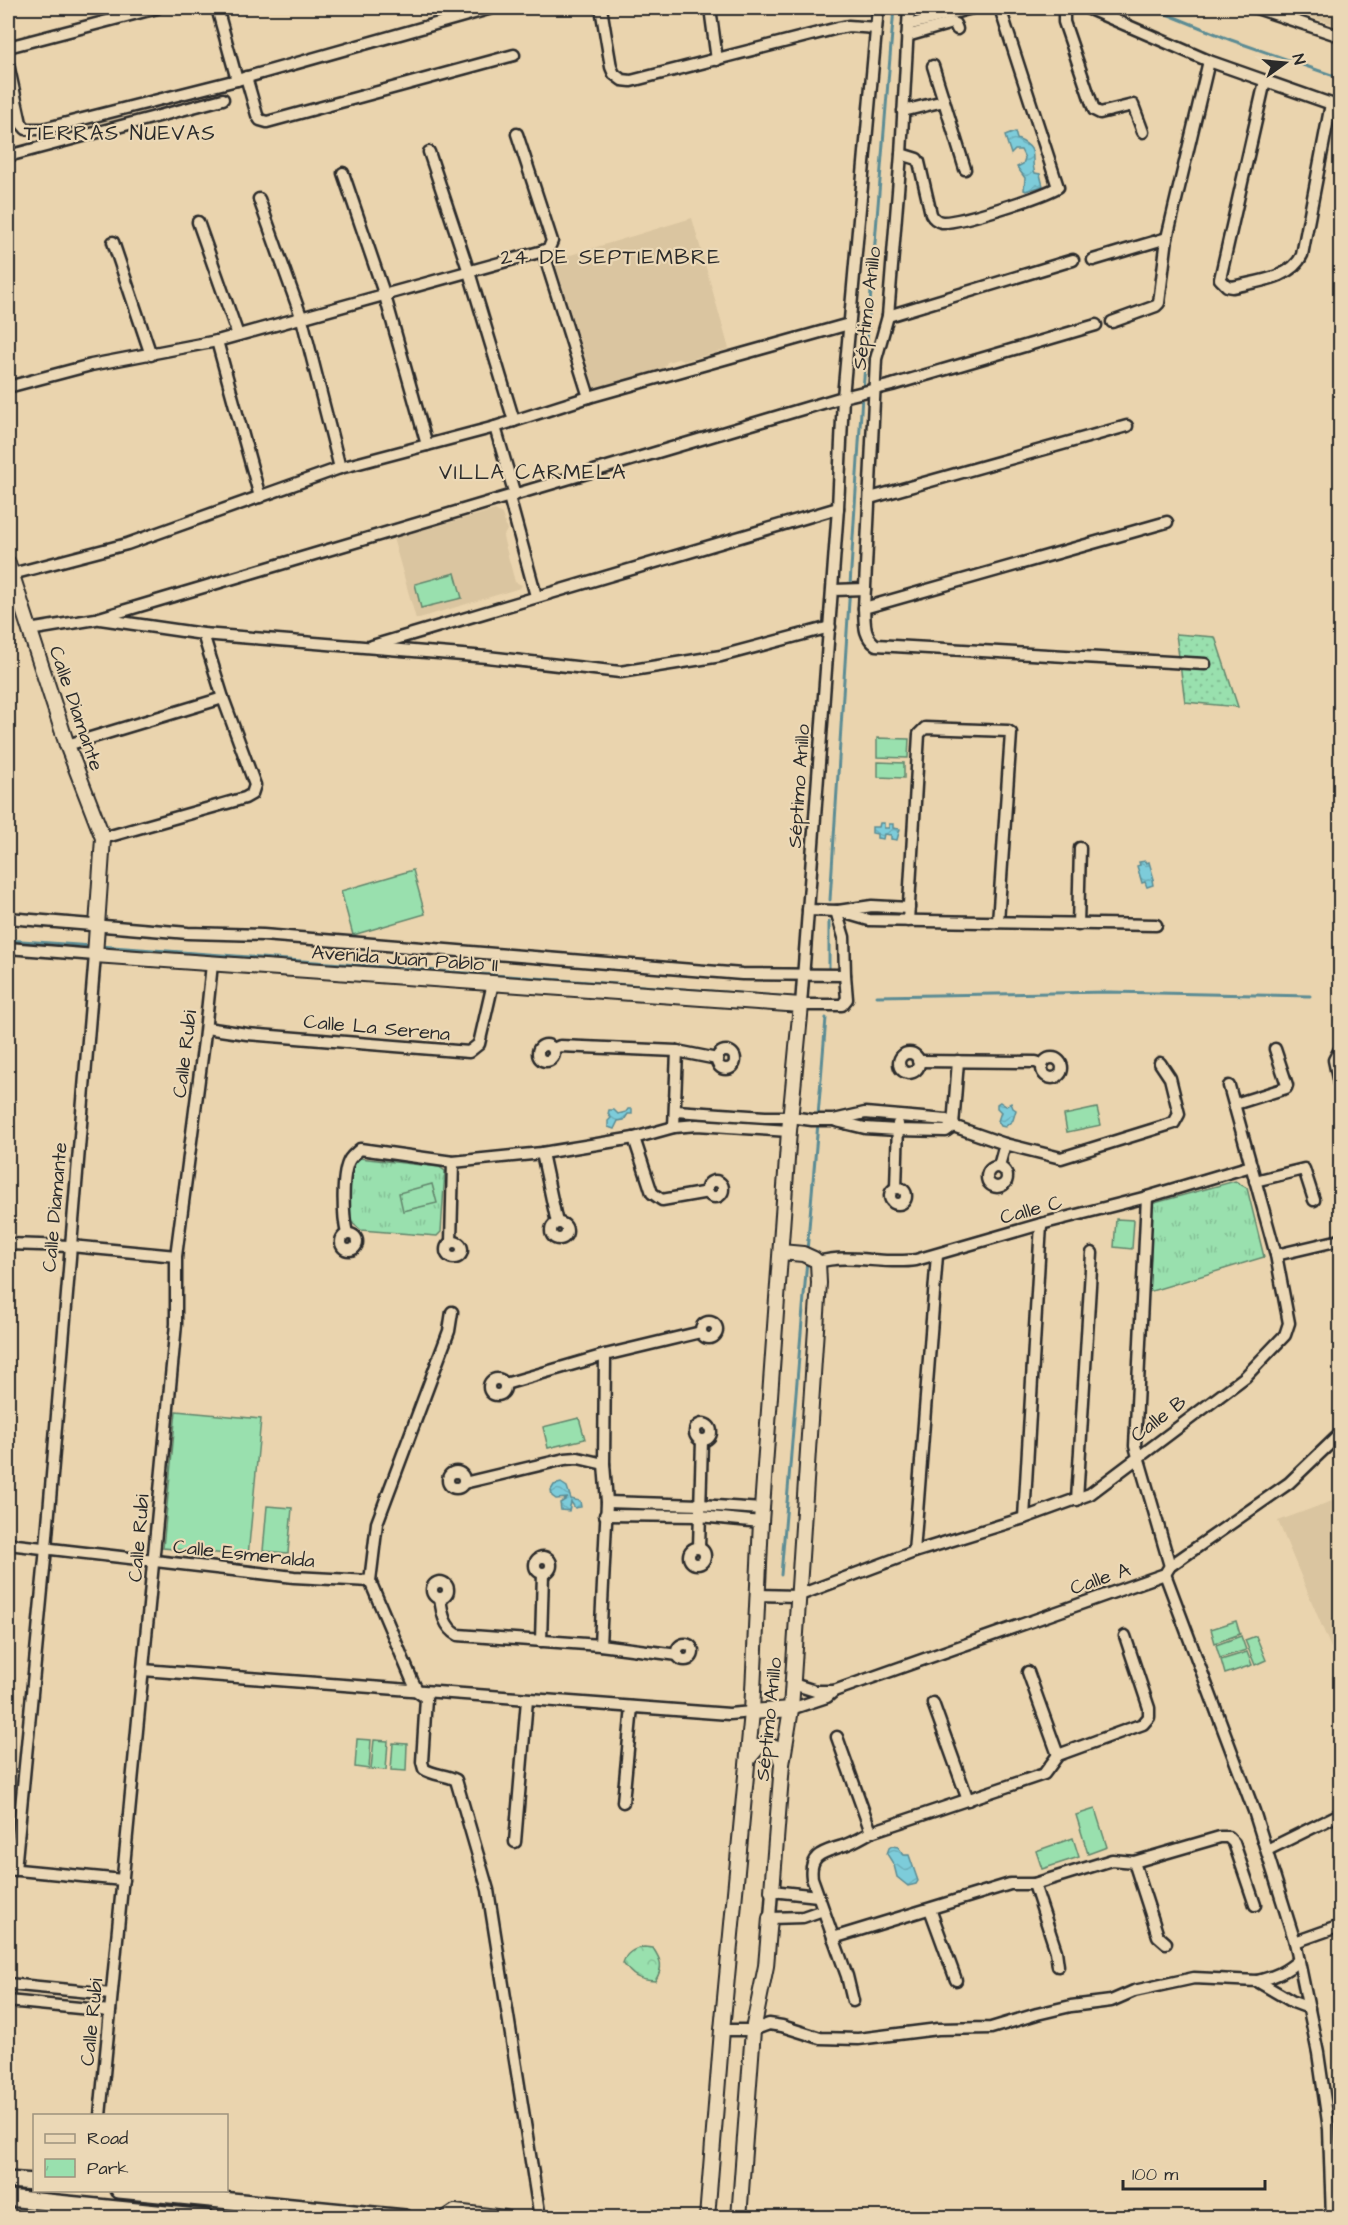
<svg xmlns="http://www.w3.org/2000/svg" width="1348" height="2225" font-family="'Architects Daughter',sans-serif">
	<style>
		.built { fill: #dac5a0 }
		.grass { fill: url(#grass-dots); stroke: #62866c; stroke-width: 1.5 }
		.forest { fill: url(#forest-crowns); stroke: #62866c; stroke-width: 1.5 }
		.park { fill: url(#park-tufts); stroke: #62866c; stroke-width: 1.5 }
		.garden { fill: #99e0ae; stroke: #62866c; stroke-width: 1.5 }
		.water { fill: url(#water-waves); stroke: #5c8c94; stroke-width: 1.5 }
		.lines { fill: none; stroke-linecap: round; stroke-linejoin: round }
		.stream { stroke: #5c8c94; stroke-width: 3 }
		.minor-casing { stroke: #2b2b2b; stroke-width: 15 }
		.major-casing { stroke: #2b2b2b; stroke-width: 18 }
		.highway-casing { stroke: #2b2b2b; stroke-width: 20 }
		.minor { stroke: #ebd8b6; stroke-width: 10 }
		.major { stroke: #ebd8b6; stroke-width: 14 }
		.highway { stroke: #ebd8b6; stroke-width: 15 }
		.labels { text-anchor: middle; stroke-width: 4.5; stroke-linejoin: round; paint-order: stroke }
		.street-label { font-size: 20px; fill: #2b2b2b; stroke: #ebd8b6 }
		.neighbourhood-label { font-size: 21px; letter-spacing: 1.5px; fill: #2b2b2b; stroke: #ebd8b6 }
	</style>
	<defs>
		<pattern id="grass-dots" width="8" height="8" patternUnits="userSpaceOnUse" patternTransform="scale(1.5)"><rect width="8" height="8" fill="#99e0ae"/><path d="M2 2h.1M6 6h.1" fill="none" stroke="#84c096" stroke-width="1.8" stroke-linecap="round"/></pattern>
		<pattern id="forest-crowns" width="20" height="18" patternUnits="userSpaceOnUse" patternTransform="scale(1.5)"><rect width="20" height="18" fill="#99e0ae"/><path d="M2 6a3 3 0 1 1 6 0M12 15a3 3 0 1 1 6 0" fill="none" stroke="#84c096"/></pattern>
		<pattern id="park-tufts" width="24" height="20" patternUnits="userSpaceOnUse" patternTransform="scale(1.5)"><rect width="24" height="20" fill="#99e0ae"/><path d="M3 7l-1-3M5 7V3M7 7l1-3M15 17l-1-3M17 17v-4M19 17l1-3" fill="none" stroke="#84c096"/></pattern>
		<pattern id="water-waves" width="16" height="10" patternUnits="userSpaceOnUse" patternTransform="scale(1.5)"><rect width="16" height="10" fill="#7dccda"/><path d="M0 5q4-4 8 0t8 0" fill="none" stroke="#6cafbb"/></pattern>
	</defs>
	<rect width="100%" height="100%" fill="#ead4ae"/>
	<filter id="ink" filterUnits="userSpaceOnUse"><feTurbulence type="fractalNoise" baseFrequency=".0167" numOctaves="2"/><feDisplacementMap in="SourceGraphic" scale="12" xChannelSelector="R" yChannelSelector="G"/><feConvolveMatrix kernelMatrix="1 2 1 2 8 2 1 2 1" color-interpolation-filters="sRGB"/></filter>
	<g filter="url(#ink)">
		<g class="built">
			<polygon points="1283,8 1340,8 1340,26"/>
			<polygon points="692,218 729,349 684,361 678,359 667,362 664,368 595,389 554,260"/>
			<polygon points="495,510 502,514 507,530 503,537 515,582 522,585 520,588 416,619 393,538"/>
			<polygon points="1340,1498 1340,1642 1331,1648 1278,1521"/>
		</g>
		<polygon class="grass" points="1176,634 1215,637 1238,707 1185,702"/>
		<path class="forest" d="M644 1947 653 1948C661 1960 664 1967 655 1981 639 1980 633 1977 623 1963 626 1953 633 1949 644 1947Z"/>
		<g class="park">
			<polygon points="359,1158 439,1167 445,1171 441,1232 437,1236 361,1230 347,1219 353,1161"/>
			<polygon points="1235,1181 1247,1188 1264,1257 1145,1293 1151,1204"/>
		</g>
		<g class="garden">
			<polygon points="455,573 462,598 421,608 415,584"/>
			<polygon points="877,738 909,739 908,758 877,757"/>
			<polygon points="878,762 904,763 904,778 878,777"/>
			<polygon points="413,870 425,914 353,935 341,891"/>
			<polygon points="1097,1108 1101,1125 1067,1132 1064,1115"/>
			<polygon points="432,1184 437,1203 403,1211 399,1193"/>
			<polygon points="1116,1219 1134,1220 1132,1249 1114,1247"/>
			<polygon points="176,1411 261,1419 248,1556 163,1548"/>
			<polygon points="579,1418 585,1439 548,1448 543,1427"/>
			<polygon points="267,1506 292,1508 288,1553 263,1551"/>
			<polygon points="1236,1621 1240,1634 1215,1643 1211,1629"/>
			<polygon points="1241,1636 1246,1650 1220,1658 1216,1645"/>
			<polygon points="1256,1636 1266,1660 1255,1665 1245,1640"/>
			<polygon points="1247,1652 1252,1665 1225,1674 1221,1660"/>
			<polygon points="357,1739 371,1740 369,1769 355,1767"/>
			<polygon points="374,1740 388,1741 386,1770 371,1769"/>
			<polygon points="393,1743 407,1744 406,1771 391,1770"/>
			<polygon points="1095,1809 1107,1847 1088,1854 1076,1815"/>
			<polygon points="1073,1838 1079,1857 1042,1869 1036,1851"/>
		</g>
		<g class="water">
			<path d="M1015 132 1017 139C1041 149 1029 158 1035 173L1040 174 1043 186 1026 191 1024 190 1025 178 1017 167 1023 164 1025 158 1021 150H1015L1011 154 1005 136Z"/>
			<polygon points="880,823 884,823 884,828 889,828 889,824 893,824 893,828 900,829 897,840 891,839 891,835 884,834 883,839 877,838 877,834 872,833 872,827 879,827"/>
			<polygon points="1145,861 1146,863 1149,862 1154,879 1152,880 1153,885 1147,887 1145,882 1142,883 1137,866 1140,865 1139,862"/>
			<polygon points="1000,1102 1006,1106 1011,1103 1013,1108 1016,1110 1013,1120 1005,1127 1001,1126 998,1121 1001,1112 997,1108 997,1104"/>
			<polygon points="628,1109 632,1109 632,1114 628,1114 624,1120 618,1121 614,1129 608,1127 608,1121 611,1118 608,1114 609,1110 614,1110 618,1114 626,1112"/>
			<polygon points="561,1483 567,1487 571,1499 580,1501 581,1507 575,1508 571,1502 569,1511 561,1510 560,1503 568,1498 556,1499 552,1496 551,1490 554,1485"/>
			<polygon points="892,1846 898,1847 904,1855 909,1855 918,1881 916,1884 908,1886 897,1877 894,1865 887,1854 889,1848"/>
		</g>
		<g class="lines">
			<g class="stream">
				<polyline points="1152,8 1231,40 1340,78"/>
				<polyline points="863,390 894,8"/>
				<polyline points="830,900 862,396"/>
				<polyline points="8,940 92,946"/>
				<polyline points="99,946 791,997"/>
				<polyline points="829,969 829,922"/>
				<polyline points="877,996 1109,992 1310,996"/>
				<polyline points="818,1116 826,1018"/>
				<polyline points="807,1251 818,1123"/>
				<polyline points="781,1575 807,1260"/>
			</g>
			<defs>
				<g id="minor">
					<polyline points="217,8 237,80"/>
					<polyline points="601,8 611,67 614,74 622,80 631,81 838,28 848,26 876,28"/>
					<polyline points="710,8 717,60"/>
					<path d="M909 8 901 154 888 316 876 359 864 608C865 623 863 636 876 645L1205 664"/>
					<polyline points="1064,8 1064,22 1094,110 1100,113 1133,105 1143,132"/>
					<polyline points="1087,8 1209,61 1340,107"/>
					<polyline points="1256,8 1340,36"/>
					<polyline points="908,25 972,8"/>
					<polyline points="907,36 952,23 955,24 957,29"/>
					<polyline points="8,47 157,8"/>
					<polyline points="8,64 21,123 26,129 43,129 237,80 492,8"/>
					<polyline points="933,66 944,101"/>
					<polyline points="246,77 257,115 260,120 267,122 514,55"/>
					<path d="M1265 81 1220 279 1227 286 1233 287C1257 281 1291 279 1302 255L1331 104"/>
					<polyline points="903,111 944,101 965,169"/>
					<polyline points="429,152 469,272 514,421"/>
					<path d="M901 154 917 159 919 162 931 214C933 218 936 221 942 222 960 223 1041 197 1058 187L1000 8"/>
					<polyline points="8,156 223,99"/>
					<polyline points="343,173 385,296 427,445"/>
					<polyline points="259,199 302,319 340,468"/>
					<polyline points="198,222 238,335"/>
					<polyline points="113,242 151,355"/>
					<polyline points="543,251 589,397"/>
					<polyline points="1093,260 1167,238"/>
					<polyline points="888,316 1073,260"/>
					<polyline points="1112,322 1156,306 1159,303 1167,238 1209,61"/>
					<polyline points="217,341 260,497"/>
					<polyline points="8,387 91,365 217,341 543,251 549,248 552,241 517,134"/>
					<polyline points="495,427 515,495"/>
					<polyline points="509,497 536,596"/>
					<polyline points="870,498 1127,426"/>
					<polyline points="12,574 127,544 340,468 495,427 589,397 849,324"/>
					<polyline points="833,590 865,589"/>
					<polyline points="864,608 1167,522"/>
					<polyline points="100,619 203,634 487,657 620,672 721,656 830,627"/>
					<polyline points="29,630 96,619 843,397 892,385 1096,325"/>
					<polyline points="372,646 838,508"/>
					<polyline points="67,745 223,698"/>
					<polyline points="103,838 245,798 252,794 255,785 223,698 203,634"/>
					<polyline points="808,910 838,911 869,920 1156,925"/>
					<polyline points="838,911 872,906 909,908"/>
					<polyline points="8,918 188,933 263,935 742,974 845,975 844,937 836,911"/>
					<polyline points="908,921 919,734 925,728 1008,731 1011,733 998,922"/>
					<polyline points="1078,925 1080,848"/>
					<polyline points="8,948 95,955 46,1548 15,1870"/>
					<polyline points="845,975 847,999 842,1005 801,1005 838,508 843,397 878,8"/>
					<polyline points="206,1028 247,1034 469,1052 479,1044 493,983"/>
					<circle cx="546" cy="1053" r="8"/>
					<polyline points="553,1049 560,1046 677,1051 717,1059"/>
					<polyline points="1340,1049 1334,1060 1340,1088"/>
					<circle cx="726" cy="1060" r="9"/>
					<circle cx="909" cy="1063" r="10"/>
					<circle cx="1052" cy="1068" r="10"/>
					<polyline points="918,1061 1036,1062 1042,1065"/>
					<polyline points="1235,1104 1286,1088 1287,1085 1275,1049"/>
					<polyline points="676,1111 765,1117 791,1117 812,1120 834,1120 865,1113 946,1120 953,1126 1005,1144 1061,1158 1174,1123 1179,1114 1170,1078 1160,1063"/>
					<polyline points="836,1121 865,1128 897,1130 946,1131 953,1126"/>
					<polyline points="953,1126 958,1061"/>
					<polyline points="674,1127 677,1051"/>
					<polyline points="634,1138 652,1193 662,1200 708,1192"/>
					<polyline points="542,1153 557,1223"/>
					<polyline points="999,1166 1005,1144"/>
					<circle cx="997" cy="1177" r="10"/>
					<polyline points="1255,1181 1304,1169 1314,1200"/>
					<circle cx="715" cy="1189" r="8"/>
					<circle cx="898" cy="1196" r="8"/>
					<polyline points="896,1188 898,1124"/>
					<polyline points="1147,1197 1135,1446 1170,1566"/>
					<circle cx="559" cy="1231" r="8"/>
					<path d="M347 1234C343 1217 341 1173 350 1159 353 1155 357 1152 360 1149L453 1162 542 1153 634 1138 674 1127 697 1125 789 1131"/>
					<circle cx="349" cy="1242" r="8"/>
					<polyline points="451,1242 453,1162"/>
					<circle cx="454" cy="1250" r="8"/>
					<polyline points="8,1244 71,1246 176,1256"/>
					<polyline points="1276,1255 1340,1240"/>
					<path d="M814 1259 818 1262C850 1253 883 1265 916 1260L1041 1224 1147 1197 1251 1166"/>
					<path d="M452 1312 449 1331 377 1523 370 1581 412 1680 418 1692 426 1698 422 1762 424 1769C434 1776 446 1774 456 1780L488 1890 540 2218"/>
					<circle cx="709" cy="1330" r="8"/>
					<circle cx="497" cy="1387" r="8"/>
					<polyline points="505,1384 605,1355 701,1332"/>
					<circle cx="703" cy="1432" r="8"/>
					<circle cx="456" cy="1480" r="8"/>
					<polyline points="464,1483 565,1459 578,1458 604,1464"/>
					<polyline points="1077,1500 1092,1253"/>
					<polyline points="607,1502 700,1505 762,1509"/>
					<polyline points="605,1515 700,1516 761,1522"/>
					<polyline points="1024,1518 1041,1224"/>
					<polyline points="8,1544 294,1577 370,1581"/>
					<polyline points="699,1548 702,1440"/>
					<circle cx="697" cy="1556" r="8"/>
					<polyline points="914,1552 937,1255"/>
					<circle cx="543" cy="1565" r="8"/>
					<polyline points="1165,1574 1254,1811 1295,1942 1318,2053 1329,2129 1332,2218"/>
					<circle cx="440" cy="1590" r="8"/>
					<polyline points="758,1595 797,1596 914,1552 1024,1518 1090,1494 1245,1377 1285,1335 1289,1323 1276,1255 1229,1086"/>
					<path d="M440 1598C442 1613 444 1627 458 1635L600 1645 678 1655"/>
					<polyline points="541,1641 543,1573"/>
					<circle cx="685" cy="1652" r="8"/>
					<polyline points="600,1645 607,1502 604,1464 605,1355"/>
					<polyline points="143,1670 729,1714 752,1712"/>
					<polyline points="1028,1672 1058,1755"/>
					<polyline points="793,1684 815,1691 834,1691"/>
					<polyline points="933,1703 968,1800"/>
					<polyline points="791,1709 827,1697 834,1691 1165,1574 1170,1566 1289,1483 1340,1434"/>
					<polyline points="837,1737 871,1832"/>
					<polyline points="623,1802 632,1707"/>
					<polyline points="515,1842 527,1700"/>
					<polyline points="1267,1850 1340,1814"/>
					<polyline points="1134,1862 1158,1936 1166,1943"/>
					<polyline points="8,1869 123,1880"/>
					<polyline points="1034,1884 1056,1951 1058,1966"/>
					<polyline points="818,1896 772,1891 770,1918 803,1917 823,1910"/>
					<polyline points="930,1909 956,1980"/>
					<polyline points="833,1938 1010,1884 1034,1884 1112,1860 1134,1862 1220,1837 1228,1837 1234,1843 1255,1905"/>
					<polyline points="1295,1942 1340,1926"/>
					<path d="M1257 1981C1274 1977 1286 1972 1299 1960"/>
					<polyline points="8,1984 111,1994"/>
					<polyline points="8,2001 110,2011"/>
					<path d="M853 2001 847 1976 812 1878C808 1850 830 1852 850 1843 857 1840 864 1836 871 1832L1044 1774 1058 1755 1143 1724 1149 1717V1708L1125 1636"/>
					<polyline points="722,2030 753,2030 769,2024 782,2026 820,2038 858,2039 938,2029 991,2028 1037,2014 1071,2006 1111,2001 1134,1991 1194,1978 1257,1981 1293,2002 1309,2008"/>
					<polyline points="100,2116 176,1324 176,1256 204,1041 212,964"/>
					<polyline points="66,2218 68,2204"/>
				</g>
				<g id="major">
					<polyline points="8,563 67,745 103,838 95,955 801,1005 789,1131 761,1522 752,1712 722,2030 707,2218"/>
					<polyline points="781,1252 803,1254 814,1259"/>
					<polyline points="752,1712 791,1709"/>
					<polyline points="748,1759 758,1747 766,1744 777,1749 782,1762"/>
					<polyline points="772,1891 782,1764 791,1709 819,1283 818,1262"/>
					<polyline points="446,2218 455,2212 505,2218"/>
					<polyline points="739,2218 753,2030 766,1966 770,1918"/>
				</g>
				<g id="highway">
					<polyline points="8,2180 34,2182"/>
					<polyline points="119,2190 405,2218"/>
					<polyline points="8,2198 206,2218"/>
				</g>
			</defs>
			<use href="#minor" class="minor-casing"/>
			<use href="#major" class="major-casing"/>
			<use href="#highway" class="highway-casing"/>
			<use href="#minor" class="minor"/>
			<use href="#major" class="major"/>
			<use href="#highway" class="highway"/>
		</g>
	</g>
	<g class="labels">
		<g class="street-label">
			<text transform="translate(866 308) rotate(-83)" y="7">Séptimo Anillo</text>
			<text transform="translate(77 708) rotate(71)" y="7">Calle Diamante</text>
			<text transform="translate(798 786) rotate(-86)" y="7">Séptimo Anillo</text>
			<text transform="translate(405 958) rotate(4)" y="7">Avenida Juan Pablo II</text>
			<text transform="translate(377 1027) rotate(5)" y="7">Calle La Serena</text>
			<text transform="translate(184 1054) rotate(-83)" y="7">Calle Rubi</text>
			<text transform="translate(54 1207) rotate(-85)" y="7">Calle Diamante</text>
			<text transform="translate(1031 1209) rotate(-15)" y="7">Calle C</text>
			<text transform="translate(1158 1418) rotate(-37)" y="7">Calle B</text>
			<text transform="translate(138 1538) rotate(-85)" y="7">Calle Rubi</text>
			<text transform="translate(244 1553) rotate(6)" y="7">Calle Esmeralda</text>
			<text transform="translate(1100 1578) rotate(-19)" y="7">Calle A</text>
			<text transform="translate(768 1719) rotate(-84)" y="7">Séptimo Anillo</text>
			<text transform="translate(91 2022) rotate(-84)" y="7">Calle Rubi</text>
		</g>
		<g class="neighbourhood-label">
			<text x="120" y="140">TIERRAS NUEVAS</text>
			<text x="611" y="264">24 DE SEPTIEMBRE</text>
			<text x="533" y="479">VILLA CARMELA</text>
		</g>
	</g>
	<rect width="1348" height="2225" fill="none" stroke="#ebd8b6" stroke-width="30"/>
	<rect x="15" y="15" width="1318" height="2195" fill="none" stroke="#2b2b2b" stroke-width="2" filter="url(#ink)"/>
	<rect x="33" y="2114" width="195" height="78" fill="#ebd8b6" stroke="#9e937e" stroke-width="1.5"/>
	<rect x="45" y="2134" width="30" height="9" fill="#ebd8b6" stroke="#9e937e" stroke-width="1.5"/>
	<text x="87" y="2144" font-size="18" fill="#2b2b2b">Road</text>
	<rect x="45" y="2159" width="30" height="18" fill="url(#park-tufts)" stroke="#9e937e" stroke-width="1.5"/>
	<text x="87" y="2174" font-size="18" fill="#2b2b2b">Park</text>
	<g transform="translate(1285 63) rotate(75)" stroke="#ebd8b6" stroke-width="4.5" paint-order="stroke">
	<path d="M0-4.5L10 22L0 15L-10 22Z" fill="#2b2b2b"/>
	<text y="-9" font-size="16" font-weight="bold" text-anchor="middle" fill="#2b2b2b">N</text>
	</g>
	<path d="M1123 2180v9h142v-9" fill="none" stroke="#2b2b2b" stroke-width="3"/>
	<text x="1132" y="2180" font-size="18" fill="#2b2b2b" stroke="#ebd8b6" stroke-width="4.5" paint-order="stroke">100 m</text>
</svg>
